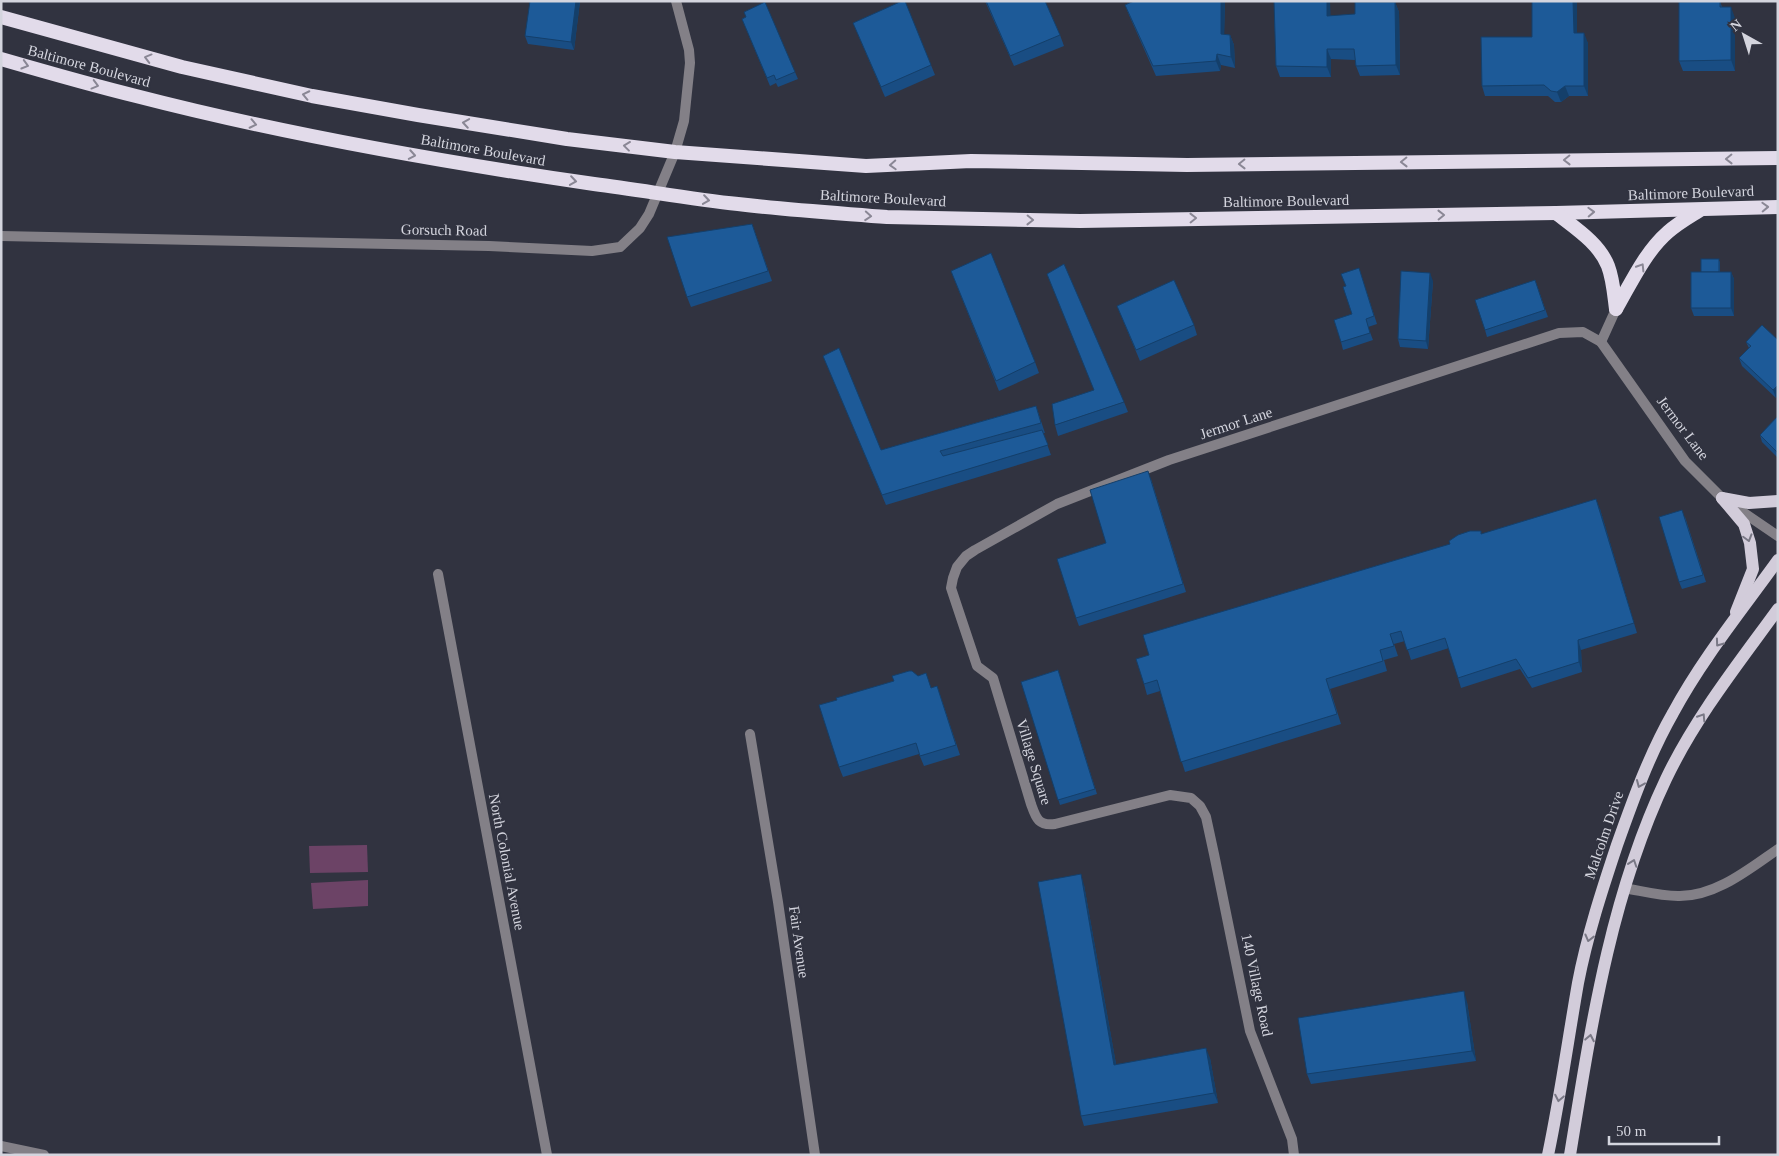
<svg xmlns="http://www.w3.org/2000/svg" width="1779" height="1156" font-family="'Times New Roman',serif">
	<style>
		.green { fill: #6c4366 }
		.lines { fill: none; stroke-linecap: round; stroke-linejoin: round }
		.minor { stroke: #838087; stroke-width: 10 }
		.tertiary { stroke: #838087; stroke-width: 10 }
		.primary { stroke: #d2ccda; stroke-width: 12 }
		.trunk { stroke: #e2dbea; stroke-width: 14 }
		.wall { fill: #194d83 }
		.shaded-wall { fill: #143f6a }
		.building { fill: #1d5a98; stroke: #143f6a }
		.oneway { stroke: #8a8795 }
		.oneway2 { stroke: #797885 }
		.labels { text-anchor: middle; stroke-width: 4; stroke-linejoin: round; paint-order: stroke }
		.street-label { font-size: 15px; fill: #d4d5de; stroke: #313340 }
	</style>
	<rect width="100%" height="100%" fill="#313340"/>
	<g class="green">
		<polygon points="367,845 368,872 310,873 309,846"/>
		<polygon points="368,880 368,906 313,909 311,883"/>
	</g>
	<g class="lines">
		<g class="minor">
			<polyline points="1601,342 1616,309"/>
			<polyline points="438,574 547,1155"/>
			<polyline points="750,734 778,902 815,1155"/>
			<path d="M1624 888C1642 891 1660 896 1678 896 1715 897 1749 869 1778 849"/>
			<polyline points="1,1146 44,1155"/>
			<path d="M1294 1155 1292 1139 1250 1031 1214 854 1206 817 1200 806 1191 798 1170 795 1055 824C1038 826 1036 818 1031 804L993 678 977 666 951 588 953 578 957 567 966 556 975 550 1057 504 1169 460 1559 333 1583 332 1601 342 1685 461 1722 498 1778 536"/>
		</g>
		<polyline class="tertiary" points="1,236 489,246 592,251 620,247 640,228 649,214 675,152 684,121 690,63 689,50 676,1"/>
		<g class="primary">
			<polyline points="1722,498 1744,524 1750,543 1753,569 1736,612"/>
			<polyline points="1722,498 1749,503 1778,501"/>
			<path d="M1548 1155C1560 1098 1568 1040 1578 983 1587 936 1602 890 1617 845 1633 800 1649 755 1673 713 1702 659 1742 610 1778 560"/>
			<path d="M1570 1155C1591 1027 1610 897 1666 779 1695 718 1738 664 1778 609"/>
		</g>
		<g class="trunk">
			<polyline points="1,17 182,67 312,96 418,115 567,139 675,152 866,166 971,161 1187,165 1778,158"/>
			<path d="M1 59C46 72 91 85 136 96 287 135 441 162 594 184 642 190 690 199 738 204 787 210 837 213 887 217L1080 221 1556 213 1778 207"/>
			<path d="M1556 213C1575 228 1599 243 1608 266 1613 279 1614 294 1616 309"/>
			<path d="M1616 309C1631 283 1645 252 1668 232 1678 223 1689 217 1700 210"/>
		</g>
	</g>
	<g class="wall">
		<polygon points="580,1 574,50 528,44 525,36"/>
		<polygon points="985,1 1045,1 1060,35 1064,46 1014,66"/>
		<polygon points="1133,1 1225,1 1224,34 1230,35 1234,45 1235,68 1221,65 1220,71 1156,76 1129,15 1125,5"/>
		<polygon points="1274,1 1330,1 1330,16 1355,14 1395,2 1399,12 1400,75 1360,76 1356,66 1355,60 1331,59 1331,77 1280,77 1276,66"/>
		<polygon points="1532,1 1577,1 1577,33 1588,43 1588,96 1569,96 1561,102 1555,102 1548,96 1485,96 1482,86 1532,37"/>
		<polygon points="1720,1 1722,7 1735,18 1735,71 1683,71 1679,61"/>
		<polygon points="746,17 795,72 798,79 778,87 776,83 770,86 742,19"/>
		<polygon points="853,23 931,65 935,75 885,97"/>
		<polygon points="752,224 772,281 691,307 687,297"/>
		<polygon points="1720,261 1720,272 1731,272 1734,279 1734,316 1694,316 1691,308 1701,272"/>
		<polygon points="951,271 1035,362 1039,373 999,391"/>
		<polygon points="1361,275 1377,324 1368,327 1373,340 1343,350 1341,342 1352,314 1346,286"/>
		<polygon points="1535,280 1548,317 1487,337 1485,330"/>
		<polygon points="1433,281 1428,349 1400,347 1398,339"/>
		<polygon points="1117,306 1194,325 1197,335 1140,361"/>
		<polygon points="1762,325 1776,398 1742,366 1739,358 1749,348 1746,342"/>
		<polygon points="823,356 881,450 1036,406 1045,433 1043,433 1051,455 886,505"/>
		<polygon points="1124,402 1128,412 1058,436 1055,425"/>
		<polygon points="1778,416 1778,458 1762,442 1760,435"/>
		<polygon points="1151,479 1186,592 1079,626 1076,618 1106,543"/>
		<polygon points="1600,509 1637,633 1581,650 1582,672 1532,688 1520,669 1461,688 1449,648 1411,660 1405,641 1394,644 1398,656 1384,660 1387,671 1330,689 1341,724 1185,772 1160,691 1147,695 1144,684 1149,655 1481,534"/>
		<polygon points="1685,517 1706,582 1682,589 1679,582"/>
		<polygon points="1058,670 1097,794 1060,805 1021,682"/>
		<polygon points="937,686 960,755 924,766 919,754 843,777 839,767 837,700 931,688"/>
		<polygon points="1084,885 1116,1064 1210,1058 1218,1103 1084,1126 1081,1116"/>
		<polygon points="1467,1002 1476,1061 1311,1084 1307,1074"/>
	</g>
	<g class="shaded-wall">
		<polygon points="576,1 580,1 574,50 571,42"/>
		<polygon points="1221,1 1225,1 1224,44 1221,34"/>
		<polygon points="1327,1 1330,1 1331,26 1327,16"/>
		<polygon points="1573,1 1577,1 1577,44 1574,33"/>
		<polygon points="1395,2 1399,12 1400,75 1396,65"/>
		<polygon points="1731,7 1735,18 1735,71 1731,60"/>
		<polygon points="1584,33 1588,43 1588,96 1584,86"/>
		<polygon points="1230,35 1234,45 1235,68 1231,57"/>
		<polygon points="1327,49 1331,59 1331,77 1327,67"/>
		<polygon points="1217,54 1221,65 1220,71 1216,61"/>
		<polygon points="1565,86 1569,96 1561,102 1557,92"/>
		<polygon points="1731,272 1734,279 1734,316 1731,308"/>
		<polygon points="1430,273 1433,281 1428,349 1426,341"/>
		<polygon points="1778,385 1778,395 1776,398 1773,390"/>
		<polygon points="1596,499 1600,509 1637,633 1634,623"/>
		<polygon points="1578,640 1581,650 1582,672 1579,662"/>
		<polygon points="1081,874 1084,885 1118,1075 1114,1065"/>
		<polygon points="1464,991 1467,1002 1476,1061 1472,1051"/>
		<polygon points="1206,1048 1210,1058 1218,1103 1214,1093"/>
	</g>
	<g class="building">
		<polygon points="530,1 576,1 571,42 525,36"/>
		<polygon points="902,1 905,1 931,65 881,87 853,23"/>
		<polygon points="986,1 1045,1 1060,35 1010,56"/>
		<polygon points="1134,1 1221,1 1221,34 1230,35 1231,57 1217,54 1216,61 1153,66 1125,5"/>
		<polygon points="1274,1 1327,1 1327,16 1355,14 1355,2 1395,2 1396,65 1356,66 1354,49 1327,49 1327,67 1276,66"/>
		<polygon points="1532,1 1573,1 1574,33 1584,33 1584,86 1565,86 1557,92 1551,91 1544,85 1482,86 1481,37 1532,37"/>
		<polygon points="1720,1 1720,7 1731,7 1731,60 1679,61 1679,2"/>
		<polygon points="765,2 795,72 776,80 774,75 767,78 742,19 746,17 744,12"/>
		<polygon points="752,224 768,271 687,297 667,237"/>
		<polygon points="991,253 1035,362 996,381 951,271"/>
		<rect x="1701" y="259" width="18" height="13"/>
		<polygon points="1064,264 1124,402 1055,425 1052,404 1094,390 1047,274"/>
		<polygon points="1359,268 1374,316 1366,319 1370,333 1341,342 1334,320 1352,314 1343,287 1346,286 1341,274"/>
		<polygon points="1401,271 1430,273 1426,341 1398,339"/>
		<rect x="1691" y="272" width="40" height="36"/>
		<polygon points="1174,280 1194,325 1136,350 1117,306"/>
		<polygon points="1535,280 1545,310 1485,330 1475,300"/>
		<polygon points="1762,325 1778,340 1778,385 1773,390 1739,358 1751,346 1746,342"/>
		<polygon points="839,348 881,450 1036,406 1041,423 940,451 943,456 1042,430 1048,445 882,495 823,356"/>
		<polygon points="1778,416 1778,453 1760,435"/>
		<polygon points="1148,471 1183,584 1076,618 1057,559 1106,543 1090,490"/>
		<polygon points="1596,499 1634,623 1578,640 1579,662 1528,678 1516,659 1458,678 1445,638 1407,650 1401,631 1390,634 1394,646 1380,650 1383,661 1326,679 1337,714 1181,762 1157,680 1144,684 1136,659 1149,655 1143,635 1450,544 1449,541 1458,535 1470,531 1481,531 1481,534"/>
		<polygon points="1682,510 1703,575 1679,582 1659,517"/>
		<polygon points="1058,670 1095,789 1058,800 1021,682"/>
		<polygon points="909,671 912,671 918,676 926,673 931,688 937,686 956,745 920,756 916,743 839,767 819,705 837,700 836,698 894,681 892,676"/>
		<polygon points="1081,874 1114,1065 1206,1048 1214,1093 1081,1116 1038,882"/>
		<polygon points="1464,991 1472,1051 1307,1074 1298,1018"/>
	</g>
	<defs><path id="oneway-chevron" d="M-2-3.5L2.5 0L-2 3.5" fill="none" stroke-width="1.6" stroke-linecap="round" stroke-linejoin="round" transform="scale(1.25)"/></defs>
	<g class="oneway">
		<use href="#oneway-chevron" transform="translate(148 58) rotate(-165)"/>
		<use href="#oneway-chevron" transform="translate(25 65) rotate(16)"/>
		<use href="#oneway-chevron" transform="translate(95 85) rotate(15)"/>
		<use href="#oneway-chevron" transform="translate(306 95) rotate(-168)"/>
		<use href="#oneway-chevron" transform="translate(466 123) rotate(-171)"/>
		<use href="#oneway-chevron" transform="translate(253 124) rotate(12)"/>
		<use href="#oneway-chevron" transform="translate(627 146) rotate(-173)"/>
		<use href="#oneway-chevron" transform="translate(412 155) rotate(10)"/>
		<use href="#oneway-chevron" transform="translate(1729 159) rotate(179)"/>
		<use href="#oneway-chevron" transform="translate(1567 160) rotate(179)"/>
		<use href="#oneway-chevron" transform="translate(1404 162) rotate(179)"/>
		<use href="#oneway-chevron" transform="translate(1242 164) rotate(179)"/>
		<use href="#oneway-chevron" transform="translate(893 165) rotate(177)"/>
		<use href="#oneway-chevron" transform="translate(573 181) rotate(8)"/>
		<use href="#oneway-chevron" transform="translate(706 200) rotate(8)"/>
		<use href="#oneway-chevron" transform="translate(1765 207) rotate(-2)"/>
		<use href="#oneway-chevron" transform="translate(1591 212) rotate(-2)"/>
		<use href="#oneway-chevron" transform="translate(1441 215) rotate(-1)"/>
		<use href="#oneway-chevron" transform="translate(868 216) rotate(4)"/>
		<use href="#oneway-chevron" transform="translate(1193 218) rotate(-1)"/>
		<use href="#oneway-chevron" transform="translate(1030 220) rotate(1)"/>
		<use href="#oneway-chevron" transform="translate(1641 267) rotate(-58)"/>
	</g>
	<g class="oneway2">
		<use href="#oneway-chevron" transform="translate(1748 538) rotate(74)"/>
		<use href="#oneway-chevron" transform="translate(1719 643) rotate(126)"/>
		<use href="#oneway-chevron" transform="translate(1702 717) rotate(-57)"/>
		<use href="#oneway-chevron" transform="translate(1640 784) rotate(113)"/>
		<use href="#oneway-chevron" transform="translate(1633 863) rotate(-71)"/>
		<use href="#oneway-chevron" transform="translate(1589 938) rotate(104)"/>
		<use href="#oneway-chevron" transform="translate(1590 1038) rotate(-79)"/>
		<use href="#oneway-chevron" transform="translate(1559 1098) rotate(101)"/>
	</g>
	<g class="labels">
		<g class="street-label">
			<text transform="translate(89 66) rotate(15)" y="5">Baltimore Boulevard</text>
			<text transform="translate(483 150) rotate(10)" y="5">Baltimore Boulevard</text>
			<text transform="translate(1691 193) rotate(-2)" y="5">Baltimore Boulevard</text>
			<text transform="translate(883 198) rotate(3)" y="5">Baltimore Boulevard</text>
			<text transform="translate(1286 201) rotate(-1)" y="5">Baltimore Boulevard</text>
			<text transform="translate(444 230) rotate(1)" y="5">Gorsuch Road</text>
			<text transform="translate(1236 423) rotate(-18)" y="5">Jermor Lane</text>
			<text transform="translate(1683 428) rotate(53)" y="5">Jermor Lane</text>
			<text transform="translate(1034 762) rotate(73)" y="5">Village Square</text>
			<text transform="translate(1604 835) rotate(-71)" y="5">Malcolm Drive</text>
			<text transform="translate(507 862) rotate(79)" y="5">North Colonial Avenue</text>
			<text transform="translate(799 942) rotate(82)" y="5">Fair Avenue</text>
			<text transform="translate(1257 985) rotate(78)" y="5">140 Village Road</text>
		</g>
	</g>
	<rect width="1779" height="1156" fill="none" stroke="#d4d5de" stroke-width="5"/>
	<g transform="translate(1744 35) rotate(321)" stroke="#313340" stroke-width="4" paint-order="stroke">
	<path d="M0-4L9 19L0 12L-9 19Z" fill="#d4d5de"/>
	<text y="-8" font-size="14" font-weight="bold" text-anchor="middle" fill="#d4d5de">N</text>
	</g>
	<path d="M1609 1136v8h110v-8" fill="none" stroke="#d4d5de" stroke-width="2.5"/>
	<text x="1616" y="1136" font-size="15" fill="#d4d5de" stroke="#313340" stroke-width="4" paint-order="stroke">50 m</text>
</svg>
